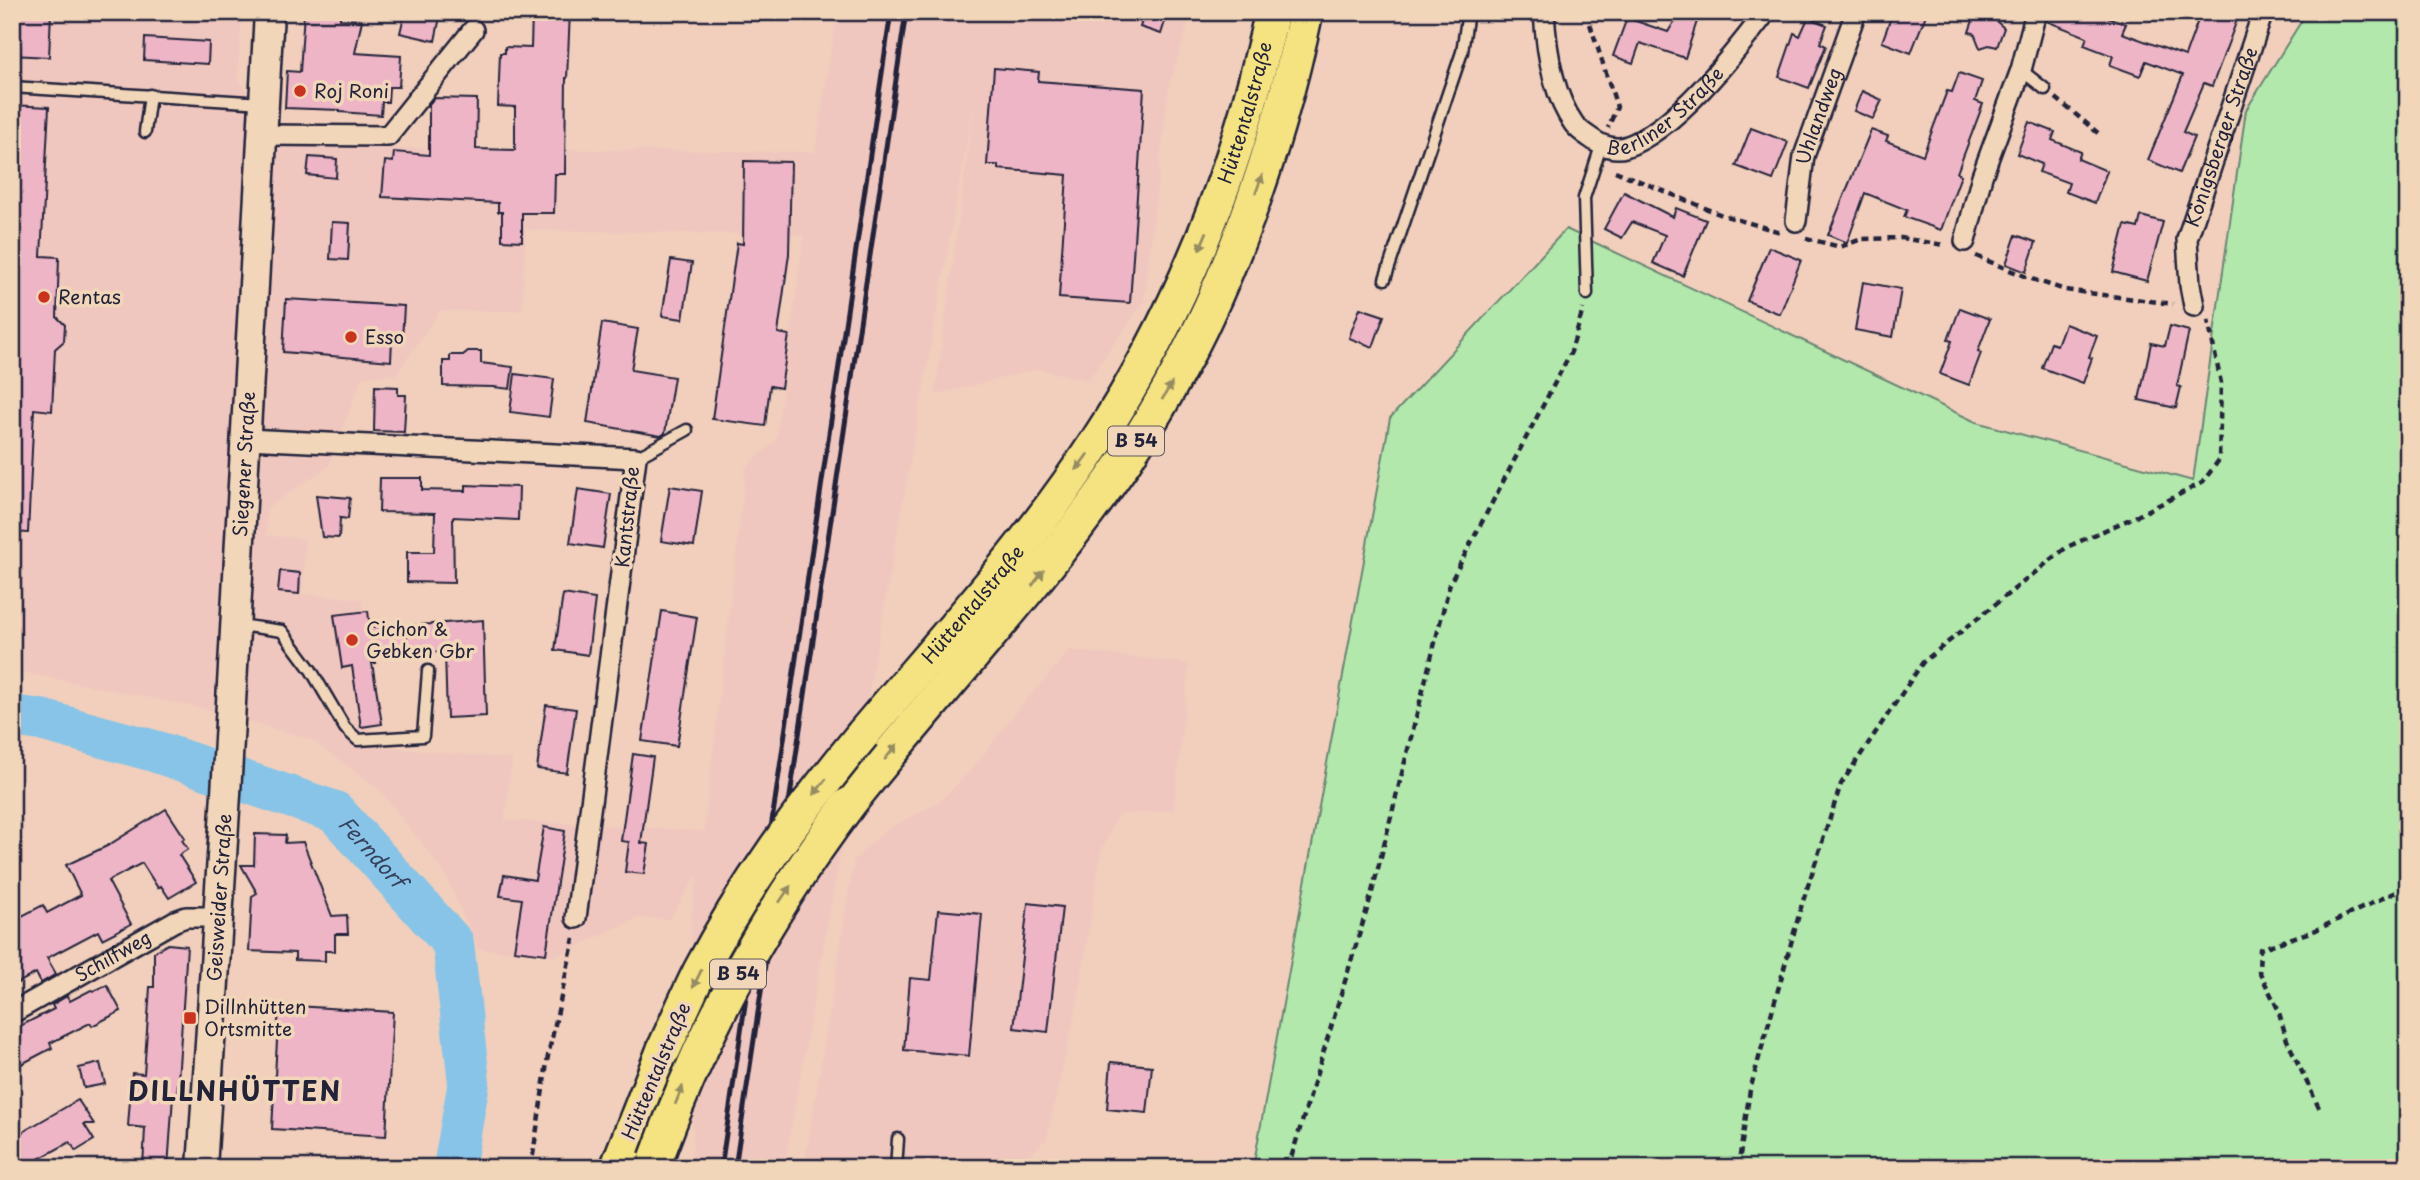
<svg xmlns="http://www.w3.org/2000/svg" width="2420" height="1180" font-family="'Playpen Sans',sans-serif">
	<style>
		.built { fill: #f0c7bf; fill-rule: evenodd }
		.green { fill: #b2e8ab; stroke: #6a8573; stroke-width: 2 }
		.lines { fill: none; stroke-linecap: round; stroke-linejoin: round }
		.river { stroke: #87c4e7; stroke-width: 42 }
		.building { fill: #eeb5c7; stroke: #22223b; stroke-width: 2 }
		.service-casing { stroke: #22223b; stroke-width: 15 }
		.minor-casing { stroke: #22223b; stroke-width: 24 }
		.secondary-casing { stroke: #22223b; stroke-width: 33 }
		.trunk-casing { stroke: #22223b; stroke-width: 38 }
		.path { stroke: #22223b; stroke-width: 4.5; stroke-dasharray: 7 5; stroke-linecap: butt }
		.service { stroke: #f2d6b9; stroke-width: 10 }
		.minor { stroke: #f2d6b9; stroke-width: 19 }
		.secondary { stroke: #f2d6b9; stroke-width: 28 }
		.trunk { stroke: #f5e382; stroke-width: 33 }
		.rail { stroke: #22223b; stroke-width: 5 }
		.trunk-bridge-casing { stroke: #22223b; stroke-width: 38; stroke-linecap: butt }
		.trunk-bridge { stroke: #f5e382; stroke-width: 33 }
		.oneway { fill: #968c62 }
		.poi-dot { fill: #c8321e; stroke: #f2d6b9; stroke-width: 2.5 }
		.labels { text-anchor: middle; stroke-width: 7; stroke-linejoin: round; paint-order: stroke }
		.shield { fill: #f2d6b9; stroke: #605861; stroke-width: 2 }
		.shield-label { font-size: 18px; font-weight: bold; fill: #22223b }
		.poi-label { font-size: 19px; fill: #22223b; stroke: #f2d6b9; text-anchor: start }
		.street-label { font-size: 19px; fill: #22223b; stroke: #f2d6b9 }
		.water-label { font-size: 21px; font-style: italic; fill: #36425d; stroke: #f2d6b9 }
		.district-label { font-size: 26px; font-weight: bold; letter-spacing: 2px; fill: #22223b; stroke: #f2d6b9 }
	</style>
	<rect width="100%" height="100%" fill="#f1cfbc"/>
	<filter id="ink" filterUnits="userSpaceOnUse"><feTurbulence type="fractalNoise" baseFrequency=".0143" numOctaves="2"/><feDisplacementMap in="SourceGraphic" scale="14" xChannelSelector="R" yChannelSelector="G"/><feConvolveMatrix kernelMatrix="1 2 1 2 8 2 1 2 1" color-interpolation-filters="sRGB"/></filter>
	<g filter="url(#ink)">
		<g class="built">
			<path d="M12 12H242L238 79 287 147 815 152 837 12H1192L1169 86 1144 302 1088 380 1037 369 935 395 974 104 784 1168H690L693 1148 691 918 697 875 670 919 638 918 556 956 478 949 444 872 379 789 310 739 202 708 12 670ZM526 230 804 235 776 440 746 467 704 831 505 820 512 759 372 746 362 599 303 594 305 539 266 535 267 508 329 466 362 377 396 375 440 311H522Z"/>
			<polygon points="1070,650 1189,664 1174,810 1118,815 1101,852 1078,1000 1047,1138 1016,1168 804,1168 854,860 884,831 938,803 972,769 1017,711"/>
		</g>
		<polygon class="green" points="2307,12 2408,12 2408,1168 1253,1168 1390,418 1566,229 1976,422 2193,481 2246,110"/>
		<g class="lines">
			<path class="river" id="s1" d="M12 716 41 720 154 751 335 812 453 943 469 1082 454 1168"/>
		</g>
		<g class="building">
			<polygon points="12,12 51,12 49,57 12,55"/>
			<polygon points="304,12 340,12 340,19 362,20 355,53 401,56 399,87 389,87 388,102 382,102 381,115 340,112 340,110 285,108 287,71 300,72"/>
			<polygon points="405,12 441,12 435,41 400,33"/>
			<polygon points="532,12 570,12 567,78 566,78 565,174 555,174 554,213 522,213 522,241 502,240 502,212 498,212 498,203 382,197 385,161 393,162 394,152 429,155 429,104 434,98 477,99 476,149 515,150 515,107 498,106 500,53 505,53 505,47 531,48"/>
			<polygon points="1145,12 1168,12 1161,34 1140,27"/>
			<polygon points="1680,12 1700,12 1685,58 1640,43 1633,63 1613,56 1627,18 1668,32"/>
			<polygon points="1893,12 1927,12 1911,53 1882,42"/>
			<polygon points="1976,12 1986,12 2004,28 1997,47 1989,45 1980,48 1974,33 1969,32"/>
			<polygon points="2048,12 2095,12 2126,24 2122,33 2185,56 2201,12 2240,12 2212,86 2204,83 2183,132 2194,137 2179,173 2148,160 2183,75 2146,61 2140,76 2110,65 2113,56 2084,45 2087,37 2046,21"/>
			<polygon points="1808,18 1827,25 1820,43 1826,46 1809,88 1779,77 1794,33 1800,36"/>
			<polygon points="145,38 209,42 208,64 144,60"/>
			<polygon points="994,68 1039,72 1038,81 1144,89 1130,303 1059,298 1067,175 998,169 998,165 987,165"/>
			<polygon points="1959,73 1982,81 1975,101 1983,104 1957,173 1961,175 1941,230 1904,217 1907,210 1865,193 1847,243 1828,235 1871,130 1888,136 1886,141 1923,155 1947,91 1952,92"/>
			<polygon points="1862,91 1882,100 1873,119 1854,111"/>
			<polygon points="12,105 49,107 41,256 59,257 57,317 65,325 64,341 55,349 52,411 34,409 28,533 12,532"/>
			<polygon points="2029,122 2055,132 2052,140 2081,152 2078,159 2107,171 2095,203 2066,192 2069,183 2039,172 2042,164 2017,154"/>
			<polygon points="1751,128 1788,142 1773,180 1736,166"/>
			<polygon points="309,157 337,159 336,178 307,175"/>
			<polygon points="744,161 791,162 789,254 778,333 789,335 781,388 770,386 765,426 712,419 737,243 743,244"/>
			<polygon points="1624,192 1673,217 1676,208 1706,220 1683,276 1653,263 1665,235 1632,222 1622,238 1604,229"/>
			<polygon points="2141,216 2163,222 2147,281 2113,272 2125,225 2138,228"/>
			<polygon points="332,222 350,223 348,260 330,259"/>
			<polygon points="2016,235 2036,242 2026,272 2006,264"/>
			<polygon points="1769,247 1801,260 1780,314 1747,301"/>
			<polygon points="671,260 692,263 683,319 662,316"/>
			<polygon points="1863,282 1901,289 1893,337 1855,330"/>
			<polygon points="286,299 404,306 402,340 392,339 391,361 283,352"/>
			<polygon points="1360,308 1384,316 1373,347 1349,338"/>
			<polygon points="1960,308 1990,319 1978,351 1981,353 1969,385 1940,374 1952,341 1948,340"/>
			<polygon points="602,323 638,329 631,370 674,377 665,433 661,436 587,423"/>
			<polygon points="2065,324 2097,336 2089,357 2092,358 2083,383 2042,368 2051,343 2057,345"/>
			<polygon points="2170,326 2189,331 2177,386 2181,387 2176,408 2139,400 2151,343 2165,346"/>
			<polygon points="468,351 481,351 481,363 513,367 510,389 494,387 443,386 443,361 450,361 450,355 463,355"/>
			<polygon points="515,374 554,379 549,417 510,412"/>
			<polygon points="375,386 398,387 398,395 406,395 404,432 374,431"/>
			<polygon points="380,478 422,478 422,490 466,491 466,485 519,487 518,520 453,517 454,583 407,582 407,552 434,552 435,513 379,512"/>
			<polygon points="670,486 702,491 694,546 661,541"/>
			<polygon points="578,489 611,494 603,548 570,543"/>
			<polygon points="316,495 350,498 348,519 340,518 339,538 322,537"/>
			<polygon points="280,571 300,573 299,594 278,592"/>
			<polygon points="563,594 595,599 588,655 555,650"/>
			<polygon points="368,611 370,627 402,626 407,635 407,626 483,620 486,716 447,718 445,652 374,654 376,663 372,663 382,724 361,727 352,666 342,668 334,615"/>
			<polygon points="662,611 697,617 677,746 642,741"/>
			<polygon points="546,705 576,709 567,773 537,769"/>
			<polygon points="633,754 653,757 641,843 649,844 644,874 625,872 629,842 621,841"/>
			<polygon points="166,809 185,838 182,840 188,849 179,855 196,882 169,898 161,886 158,888 142,863 108,881 131,924 102,939 98,931 47,958 56,974 41,983 36,973 12,986 12,950 21,945 12,928 12,921 43,905 47,913 81,895 66,865 107,846"/>
			<polygon points="544,827 565,831 546,954 514,950 522,899 500,896 504,875 535,880"/>
			<polygon points="255,834 286,835 285,843 303,842 332,916 347,915 348,934 335,934 335,951 325,951 325,961 295,960 295,953 249,951 252,896 257,893 241,865 254,865"/>
			<polygon points="1028,903 1062,907 1048,1032 1014,1028"/>
			<polygon points="938,910 982,914 969,1056 904,1050 910,978 931,980"/>
			<polygon points="168,944 187,946 177,1096 173,1096 168,1168 143,1168 145,1128 128,1126 132,1073 144,1074 150,987 154,987 154,952"/>
			<polygon points="107,985 121,1011 92,1026 90,1023 50,1043 52,1048 12,1069 12,1030 54,1009 52,1005 67,996 70,1001 91,990 94,991"/>
			<polygon points="279,1005 393,1012 386,1136 272,1129"/>
			<polygon points="1111,1062 1152,1066 1147,1113 1107,1109"/>
			<polygon points="100,1063 105,1084 84,1088 79,1068"/>
			<polygon points="78,1100 94,1124 84,1124 94,1140 76,1151 70,1142 22,1168 12,1168 12,1138"/>
		</g>
		<g class="lines">
			<defs>
				<g id="service">
					<polyline points="2152,12 2153,13"/>
					<polyline points="2021,70 2045,89"/>
					<polyline points="12,87 263,103"/>
					<polyline points="145,132 150,95"/>
					<polyline points="1385,279 1462,52 1468,12"/>
					<polyline points="1587,294 1584,198 1601,146"/>
					<polyline points="636,458 687,430"/>
					<polyline points="239,625 282,631 311,670 345,728 358,740 423,736 428,671"/>
					<polyline points="896,1168 898,1139"/>
				</g>
				<g id="minor">
					<path id="s2" d="M1544 12C1546 47 1553 95 1574 124 1579 131 1588 136 1595 141 1602 146 1616 150 1625 147 1674 131 1734 54 1766 12"/>
					<polyline points="262,135 388,136 473,30"/>
					<path id="s3" d="M1796 221 1804 156 1856 12"/>
					<polyline points="1965,241 1982,176 2021,70 2036,12"/>
					<path id="s4" d="M2194 306 2190 285 2187 239 2263 12"/>
					<polyline points="246,439 636,458 576,918"/>
					<path id="s5" d="M12 1013 175 921 186 917H217"/>
				</g>
				<g id="secondary">
					<path id="s6" d="M202 1168 226 794 269 12"/>
				</g>
				<g id="trunk">
					<path id="s7" d="M863 734C943 639 1029 546 1097 441 1183 310 1239 165 1272 12"/>
					<path d="M848 805C939 690 1041 584 1124 462 1215 327 1272 171 1306 12"/>
					<polyline points="617,1168 664,1049"/>
				</g>
			</defs>
			<use href="#service" class="service-casing"/>
			<use href="#minor" class="minor-casing"/>
			<use href="#secondary" class="secondary-casing"/>
			<use href="#trunk" class="trunk-casing"/>
			<g class="path">
				<polyline points="1591,12 1590,24 1617,107 1608,128"/>
				<polyline points="2056,98 2098,133"/>
				<polyline points="1615,171 1722,215 1780,232"/>
				<polyline points="1806,238 1840,247 1862,239 1901,238 1944,245"/>
				<polyline points="1976,256 2029,278 2065,290 2173,304"/>
				<polyline points="2319,1108 2287,1040 2278,1009 2259,971 2260,949 2316,930 2408,886"/>
				<polyline points="531,1168 548,1056 574,938"/>
				<polyline points="1288,1168 1371,896 1450,583 1571,352 1583,309"/>
				<polyline points="1738,1168 1750,1090 1802,904 1841,784 1923,662 2067,547 2139,515 2202,483 2219,460 2221,383 2208,320"/>
			</g>
			<use href="#service" class="service"/>
			<use href="#minor" class="minor"/>
			<use href="#secondary" class="secondary"/>
			<use href="#trunk" class="trunk"/>
			<g class="rail">
				<polyline points="721,1168 891,12"/>
				<polyline points="735,1168 906,12"/>
			</g>
			<defs>
				<g id="trunk-bridge">
					<path d="M664 1049C676 1023 687 997 700 971 744 886 802 808 863 734"/>
					<path d="M656 1159C703 1029 765 916 848 805"/>
				</g>
			</defs>
			<use href="#trunk-bridge" class="trunk-bridge-casing"/>
			<use href="#trunk-bridge" class="trunk-bridge"/>
		</g>
		<defs><path id="oneway-solid" d="M-6-.8H1V-3.2L6.5 0L1 3.2V.8H-6Z" transform="scale(1.75)"/></defs>
		<g class="oneway">
			<use href="#oneway-solid" transform="translate(1259 184) rotate(-70)"/>
			<use href="#oneway-solid" transform="translate(1203 241) rotate(113)"/>
			<use href="#oneway-solid" transform="translate(1167 391) rotate(-60)"/>
			<use href="#oneway-solid" transform="translate(1082 462) rotate(126)"/>
			<use href="#oneway-solid" transform="translate(1038 578) rotate(-53)"/>
			<use href="#oneway-solid" transform="translate(891 752) rotate(-50)"/>
			<use href="#oneway-solid" transform="translate(820 787) rotate(128)"/>
			<use href="#oneway-solid" transform="translate(785 894) rotate(-56)"/>
			<use href="#oneway-solid" transform="translate(697 979) rotate(116)"/>
			<use href="#oneway-solid" transform="translate(679 1095) rotate(-68)"/>
		</g>
	</g>
	<g class="poi-dot">
		<circle cx="300" cy="91" r="7"/>
		<circle cx="44" cy="297" r="7"/>
		<circle cx="351" cy="337" r="7"/>
		<circle cx="352" cy="640" r="7"/>
		<rect x="183" y="1011" width="14" height="14" rx="3.5"/>
	</g>
	<g class="labels">
		<g class="shield">
			<rect x="1108" y="426.5" width="56" height="29" rx="5"/>
			<rect x="710" y="959.5" width="56" height="29" rx="5"/>
		</g>
		<g class="shield-label">
			<text x="1136" y="447">B 54</text>
			<text x="738" y="980">B 54</text>
		</g>
		<g class="poi-label">
			<text x="314" y="98">Roj Roni</text>
			<text x="58" y="304">Rentas</text>
			<text x="365" y="344">Esso</text>
			<text x="366" y="636">Cichon &amp;<tspan x="366" dy="22">Gebken Gbr</tspan></text>
			<text x="204" y="1014">Dillnhütten<tspan x="204" dy="22">Ortsmitte</tspan></text>
		</g>
		<g class="street-label">
			<text dy="7" stroke="none"><textPath href="#s2" startOffset="228">Berliner Straße</textPath></text>
			<text dy="7" stroke="none"><textPath href="#s7" startOffset="737">Hüttentalstraße</textPath></text>
			<text dy="7" stroke="none"><textPath href="#s3" startOffset="108">Uhlandweg</textPath></text>
			<text dy="7" stroke="none"><textPath href="#s4" startOffset="175">Königsberger Straße</textPath></text>
			<text dy="7" stroke="none"><textPath href="#s6" startOffset="705">Siegener Straße</textPath></text>
			<text transform="translate(627 517) rotate(-84)" y="7">Kantstraße</text>
			<text dy="7" stroke="none"><textPath href="#s7" startOffset="170">Hüttentalstraße</textPath></text>
			<text dy="7" stroke="none"><textPath href="#s6" startOffset="271">Geisweider Straße</textPath></text>
			<text dy="7" stroke="none"><textPath href="#s5" startOffset="116">Schilfweg</textPath></text>
			<text transform="translate(656 1071) rotate(-67)" y="7">Hüttentalstraße</text>
		</g>
		<g class="water-label">
			<text dy="7" stroke="none"><textPath href="#s1" startOffset="392">Ferndorf</textPath></text>
		</g>
		<g class="district-label">
			<text x="235" y="1101">DILLNHÜTTEN</text>
		</g>
	</g>
	<rect width="2420" height="1180" fill="none" stroke="#f2d6b9" stroke-width="42"/>
	<rect x="21" y="21" width="2378" height="1138" fill="none" stroke="#22223b" stroke-width="2.5" filter="url(#ink)"/>
</svg>
